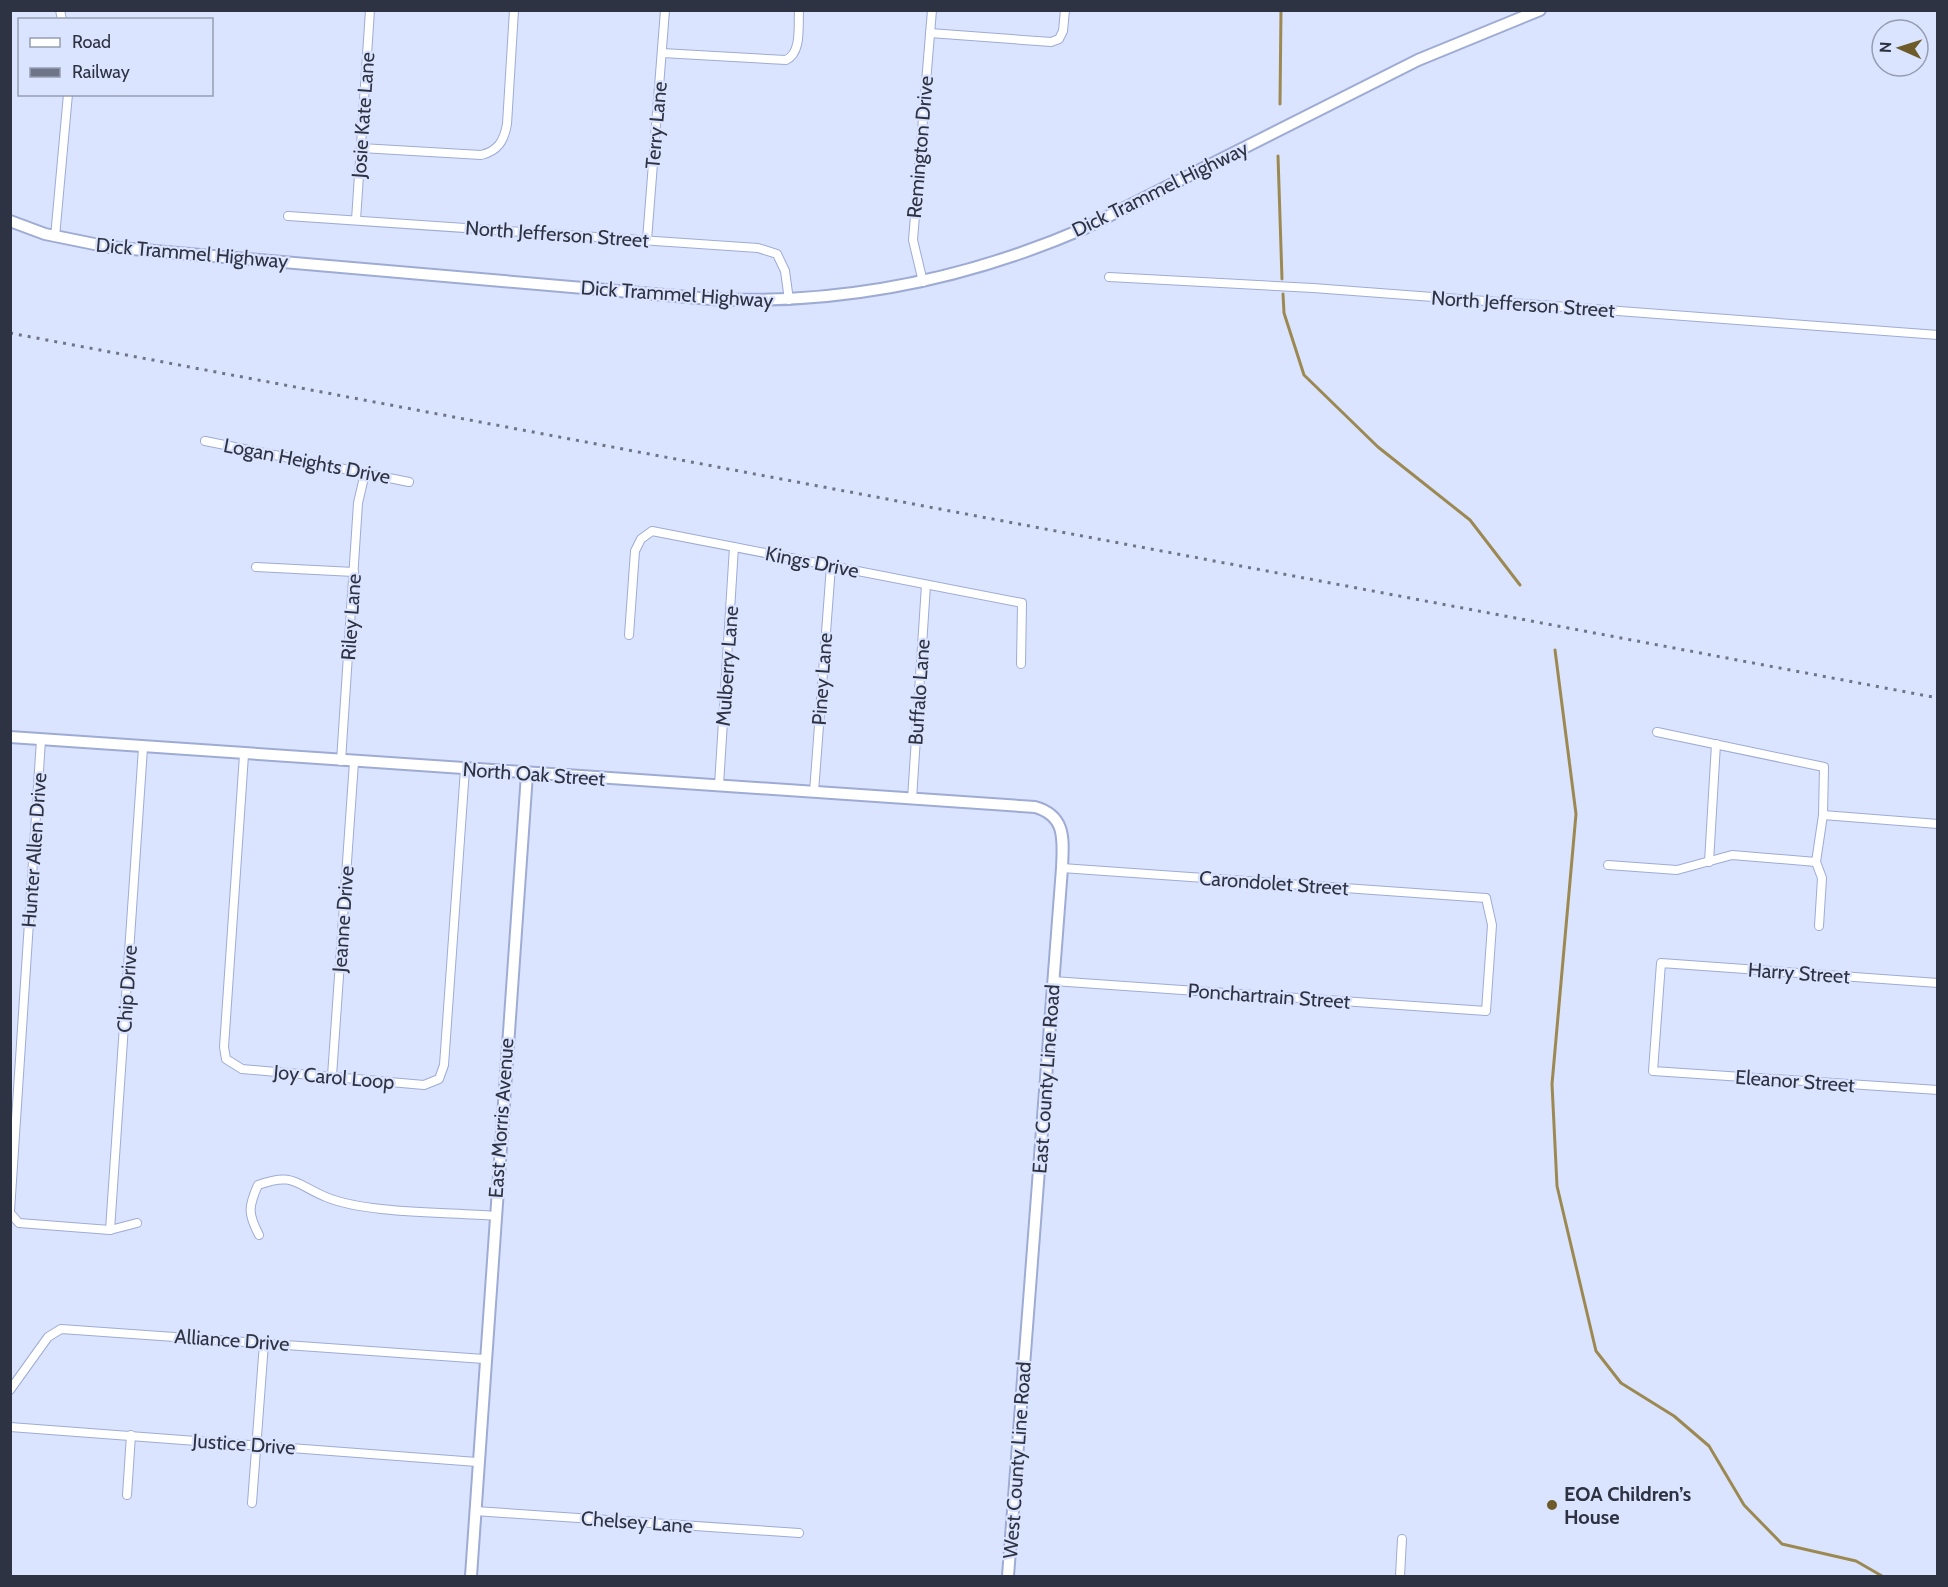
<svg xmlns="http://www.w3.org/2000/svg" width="1948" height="1587" font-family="Cabin,sans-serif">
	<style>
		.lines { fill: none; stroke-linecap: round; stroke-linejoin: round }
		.stream { stroke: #9c8952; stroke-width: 3 }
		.street-casing { stroke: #9eabd4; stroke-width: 10 }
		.secondary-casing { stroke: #9eabd4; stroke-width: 14 }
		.street { stroke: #fff; stroke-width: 8 }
		.secondary { stroke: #fff; stroke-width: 10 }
		.rail { stroke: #6f7589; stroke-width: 3; stroke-dasharray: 3 6; stroke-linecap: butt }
		.poi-dot { fill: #6d5c2a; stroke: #dbe4fe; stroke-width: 2 }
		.labels { text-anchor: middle; stroke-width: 4.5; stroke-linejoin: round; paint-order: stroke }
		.street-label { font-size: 20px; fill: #2e3343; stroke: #dbe4fe }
		.poi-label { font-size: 20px; font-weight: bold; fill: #2e3343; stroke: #dbe4fe; text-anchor: start }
	</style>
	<rect width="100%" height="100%" fill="#dbe4fe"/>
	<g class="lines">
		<g class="stream">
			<polyline points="1280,104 1281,10"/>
			<polyline points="1278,156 1282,279"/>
			<polyline points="1283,294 1284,313 1304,375 1378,447 1470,520 1520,585"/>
			<polyline points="1555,650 1576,814 1552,1084 1557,1186 1596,1351 1621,1383 1674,1416 1709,1446 1744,1505 1782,1544 1856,1561 1882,1576"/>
		</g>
		<defs>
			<g id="street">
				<polyline points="60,10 62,20"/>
				<polyline points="930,33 1051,42 1059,39 1063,31 1065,10"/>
				<path d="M662 53 786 60C802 53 798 26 799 10"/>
				<path d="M361 148 481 155C498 151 504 141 507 124L514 10"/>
				<polyline points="288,216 758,248 777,254 785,271 789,300"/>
				<polyline points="356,220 370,10"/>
				<polyline points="55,237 68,94"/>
				<polyline points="647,240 665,10"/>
				<polyline points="1109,277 1313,288 1938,335"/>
				<polyline points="923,282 913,240 932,10"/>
				<polyline points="205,441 409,482"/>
				<polyline points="256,567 354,572"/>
				<polyline points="629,635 635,551 641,539 652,531 1022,603 1021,664"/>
				<polyline points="1657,732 1824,767 1823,815 1816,862 1822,878 1819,926"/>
				<polyline points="244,755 224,1047 226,1059 242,1069 424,1085 439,1079 444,1065 465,769"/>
				<polyline points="341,761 358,503 365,473"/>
				<polyline points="719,785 734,547"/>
				<polyline points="814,792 831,566"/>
				<polyline points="912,799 926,585"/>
				<polyline points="1823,815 1938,824"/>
				<polyline points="1709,862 1716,744"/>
				<polyline points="1608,865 1677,870 1732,855 1816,862"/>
				<polyline points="1053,981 1486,1011 1492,925 1486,898 1062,868"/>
				<polyline points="1938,983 1661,963 1653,1071 1938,1090"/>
				<polyline points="332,1076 354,762"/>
				<polyline points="10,1211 41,740"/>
				<polyline points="10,1213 19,1223 110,1230 137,1223"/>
				<polyline points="110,1230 143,748"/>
				<path d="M259 1235C248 1214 248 1207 258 1185 294 1172 295 1184 326 1197 367 1214 448 1212 494 1216"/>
				<polyline points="10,1390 48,1337 61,1329 484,1359"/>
				<polyline points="10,1427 477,1462"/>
				<polyline points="127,1495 131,1435"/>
				<polyline points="252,1503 264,1343"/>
				<polyline points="475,1511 799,1533"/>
				<polyline points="1400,1576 1402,1539"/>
			</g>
			<g id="secondary">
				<path d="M10 221 45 234 109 247 711 299C842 305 965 280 1085 228L1418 60 1540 10"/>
				<path d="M10 737 1035 807C1067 816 1063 841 1062 868L1008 1576"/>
				<polyline points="471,1576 527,774"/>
			</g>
		</defs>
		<use href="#street" class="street-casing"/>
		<use href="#secondary" class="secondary-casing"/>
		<use href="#street" class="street"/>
		<use href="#secondary" class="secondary"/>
		<polyline class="rail" points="10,333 1938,698"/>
	</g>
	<circle class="poi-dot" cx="1552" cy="1505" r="6"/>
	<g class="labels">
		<g class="street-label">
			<text transform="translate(363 115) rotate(-86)" y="7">Josie Kate Lane</text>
			<text transform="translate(656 125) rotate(-85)" y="7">Terry Lane</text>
			<text transform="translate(920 147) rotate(-85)" y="7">Remington Drive</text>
			<text transform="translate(1160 189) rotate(-26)" y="7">Dick Trammel Highway</text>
			<text transform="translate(557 234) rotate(4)" y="7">North Jefferson Street</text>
			<text transform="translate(192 253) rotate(5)" y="7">Dick Trammel Highway</text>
			<text transform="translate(677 294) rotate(4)" y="7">Dick Trammel Highway</text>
			<text transform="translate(1523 304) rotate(4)" y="7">North Jefferson Street</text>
			<text transform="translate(307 461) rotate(11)" y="7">Logan Heights Drive</text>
			<text transform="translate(812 562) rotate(11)" y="7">Kings Drive</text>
			<text transform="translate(351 617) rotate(-86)" y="7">Riley Lane</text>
			<text transform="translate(727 666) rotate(-86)" y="7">Mulberry Lane</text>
			<text transform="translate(822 679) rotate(-86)" y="7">Piney Lane</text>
			<text transform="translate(919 692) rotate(-86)" y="7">Buffalo Lane</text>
			<text transform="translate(534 774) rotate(4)" y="7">North Oak Street</text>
			<text transform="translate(34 850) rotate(-86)" y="7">Hunter Allen Drive</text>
			<text transform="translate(1274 883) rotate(4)" y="7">Carondolet Street</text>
			<text transform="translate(343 919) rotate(-86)" y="7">Jeanne Drive</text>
			<text transform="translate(1799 973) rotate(4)" y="7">Harry Street</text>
			<text transform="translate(127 989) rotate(-86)" y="7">Chip Drive</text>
			<text transform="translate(1269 996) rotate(4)" y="7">Ponchartrain Street</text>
			<text transform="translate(334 1077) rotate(5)" y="7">Joy Carol Loop</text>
			<text transform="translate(1046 1079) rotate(-86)" y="7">East County Line Road</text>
			<text transform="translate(1795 1081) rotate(4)" y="7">Eleanor Street</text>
			<text transform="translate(501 1118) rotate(-86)" y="7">East Morris Avenue</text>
			<text transform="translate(232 1340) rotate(4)" y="7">Alliance Drive</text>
			<text transform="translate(244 1444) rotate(4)" y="7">Justice Drive</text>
			<text transform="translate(1017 1460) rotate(-86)" y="7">West County Line Road</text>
			<text transform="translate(637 1522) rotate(4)" y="7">Chelsey Lane</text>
		</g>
		<g class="poi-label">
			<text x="1564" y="1501">EOA Children’s<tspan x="1564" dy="23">House</tspan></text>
		</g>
	</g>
	<rect width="1948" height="1587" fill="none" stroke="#2e3343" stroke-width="24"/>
	<rect x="18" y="18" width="195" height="78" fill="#dbe4fe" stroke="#969db3" stroke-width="1.5"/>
	<rect x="30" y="38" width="30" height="9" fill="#ffffff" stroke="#969db3" stroke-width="1.5"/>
	<text x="72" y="48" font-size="18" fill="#2e3343">Road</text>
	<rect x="30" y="68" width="30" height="9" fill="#6f7589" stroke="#969db3" stroke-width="1.5"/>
	<text x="72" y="78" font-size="18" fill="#2e3343">Railway</text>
	<g transform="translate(1900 48) rotate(273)"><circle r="28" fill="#dbe4fe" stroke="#969db3" stroke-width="1.5"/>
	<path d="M0-4.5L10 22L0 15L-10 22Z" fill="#6d5c2a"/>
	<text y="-9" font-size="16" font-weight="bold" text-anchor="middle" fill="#2e3343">N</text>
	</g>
</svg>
